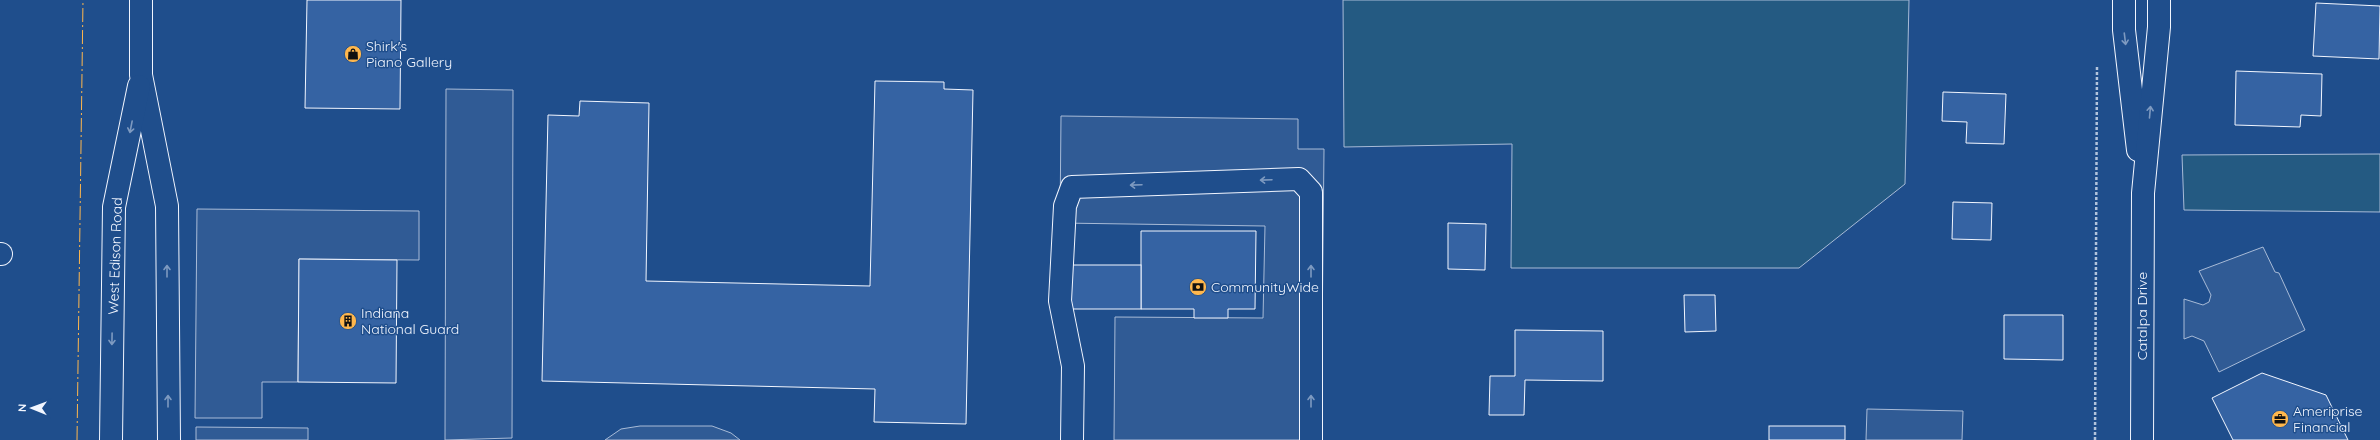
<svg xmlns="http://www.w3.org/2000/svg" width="2380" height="440" font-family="Quicksand,sans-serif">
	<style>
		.green { fill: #245a82; stroke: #a8bbd7 }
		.parking { fill: #305b95; stroke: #a8bbd7 }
		.building { fill: #3563a3; stroke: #f2f6ff }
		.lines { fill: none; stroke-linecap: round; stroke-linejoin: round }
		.minor-casing { stroke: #f2f6ff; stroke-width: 24 }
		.major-casing { stroke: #f2f6ff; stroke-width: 24 }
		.path { stroke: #b3c4dc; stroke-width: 2.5; stroke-dasharray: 3 2; stroke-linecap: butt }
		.minor { stroke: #1f4e8c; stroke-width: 22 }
		.major { stroke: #1f4e8c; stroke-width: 22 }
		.power { stroke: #ffb74d; stroke-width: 1; stroke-dasharray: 14 3 2 3; stroke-linecap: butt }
		.oneway { stroke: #7e9ac0 }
		.labels { text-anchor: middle; stroke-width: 3; stroke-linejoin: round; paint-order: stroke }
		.poi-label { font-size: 14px; fill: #f2f6ff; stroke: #1f4e8c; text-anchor: start }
		.street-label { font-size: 14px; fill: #f2f6ff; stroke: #1f4e8c }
	</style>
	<rect width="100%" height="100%" fill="#1f4e8c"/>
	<g class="green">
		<polygon points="1343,0 1909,0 1905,184 1799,268 1511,268 1512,144 1344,147"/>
		<polygon points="2380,154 2380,212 2184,210 2182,155"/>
	</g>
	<g class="parking">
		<polygon points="446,89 513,90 512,438 445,440"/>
		<polygon points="1061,116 1298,119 1298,149 1324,149 1321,440 1114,440 1115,317 1263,318 1265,226 1060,223"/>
		<polygon points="197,209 419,211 419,260 299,259 298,382 262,382 262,418 195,418"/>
		<polygon points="2263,247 2275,272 2279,273 2305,330 2219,372 2204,341 2192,336 2184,339 2184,299 2203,305 2209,302 2211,295 2199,271"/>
		<polygon points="1867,409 1963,411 1962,440 1866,440"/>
		<polygon points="640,426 712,426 731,433 740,440 605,440 621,429"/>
		<polygon points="196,427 308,428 308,440 196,440"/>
	</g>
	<g class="building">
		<polygon points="307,0 401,0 400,109 305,108"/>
		<polygon points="2316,3 2380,6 2379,59 2313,56"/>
		<polygon points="2236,71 2322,74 2321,116 2301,115 2300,127 2235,125"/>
		<polygon points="875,81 944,82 944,89 973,90 966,424 874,422 875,389 542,381 548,115 579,116 580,101 649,103 646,281 870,286"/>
		<polygon points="1943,92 2006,94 2004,144 1966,143 1967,122 1942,121"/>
		<polygon points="1953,202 1992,203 1991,240 1952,239"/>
		<polygon points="1448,223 1486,224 1485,270 1448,269"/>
		<polygon points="1141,231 1256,231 1255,309 1228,309 1228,318 1194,318 1194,309 1141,309"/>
		<polygon points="299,259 397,260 396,383 298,382"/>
		<rect x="1067" y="265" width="74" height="44"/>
		<polygon points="1684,295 1715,295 1716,331 1685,332"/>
		<polygon points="2004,315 2063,315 2063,360 2004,359"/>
		<polygon points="1515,330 1603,331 1603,381 1525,380 1524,415 1489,415 1490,376 1515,376"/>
		<polygon points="2262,373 2326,395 2348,440 2233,440 2212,398"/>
		<rect x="1769" y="426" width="76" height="14"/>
	</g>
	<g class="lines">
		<defs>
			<g id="minor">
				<polyline points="2124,0 2124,30 2138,150"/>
				<polyline points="0,254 1,254"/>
				<polyline points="1072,440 1073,366 1060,301 1065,206 1072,187 1299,179 1311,192 1311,440"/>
				<polyline points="2142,440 2143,193 2159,27 2159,0"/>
			</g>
			<g id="major">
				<polyline points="141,0 141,75 167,206 169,440"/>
				<polyline points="111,440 114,207 139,86"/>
			</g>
		</defs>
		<use href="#minor" class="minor-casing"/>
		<use href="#major" class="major-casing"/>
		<polyline class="path" points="2095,440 2097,66"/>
		<use href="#minor" class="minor"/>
		<use href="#major" class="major"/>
		<polyline class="power" points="77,440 83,0"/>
	</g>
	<defs><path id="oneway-shaft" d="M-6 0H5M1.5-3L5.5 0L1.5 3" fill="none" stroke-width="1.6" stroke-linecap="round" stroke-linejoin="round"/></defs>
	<g class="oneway">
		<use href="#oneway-shaft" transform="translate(2125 39) rotate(83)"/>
		<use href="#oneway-shaft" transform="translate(2150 112) rotate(-85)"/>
		<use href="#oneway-shaft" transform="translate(131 127) rotate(101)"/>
		<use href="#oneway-shaft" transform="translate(1266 180) rotate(178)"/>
		<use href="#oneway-shaft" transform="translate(1136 185) rotate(178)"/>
		<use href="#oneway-shaft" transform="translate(167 271) rotate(-90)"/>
		<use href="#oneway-shaft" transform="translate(1311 271) rotate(-90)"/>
		<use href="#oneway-shaft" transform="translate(112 339) rotate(91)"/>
		<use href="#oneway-shaft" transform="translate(168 401) rotate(-90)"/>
		<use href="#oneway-shaft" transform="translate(1311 401) rotate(-90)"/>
	</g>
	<defs>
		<symbol id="shop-disc" viewBox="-11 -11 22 22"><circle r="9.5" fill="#ffb74d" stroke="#1f4e8c"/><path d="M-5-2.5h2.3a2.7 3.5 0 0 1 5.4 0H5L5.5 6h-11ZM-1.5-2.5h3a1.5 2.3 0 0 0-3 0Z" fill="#111"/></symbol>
		<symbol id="bank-disc" viewBox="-11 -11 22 22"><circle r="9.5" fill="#ffb74d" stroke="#1f4e8c"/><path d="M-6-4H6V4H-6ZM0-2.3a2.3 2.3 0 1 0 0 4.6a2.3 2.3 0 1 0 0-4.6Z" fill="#111"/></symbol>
		<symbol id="building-disc" viewBox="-11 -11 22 22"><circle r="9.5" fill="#ffb74d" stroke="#1f4e8c"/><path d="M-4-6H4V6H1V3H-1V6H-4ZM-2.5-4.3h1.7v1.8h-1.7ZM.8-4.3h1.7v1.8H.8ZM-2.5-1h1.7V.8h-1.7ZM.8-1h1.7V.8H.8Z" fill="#111"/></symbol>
		<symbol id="office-disc" viewBox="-11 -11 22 22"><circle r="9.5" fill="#ffb74d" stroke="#1f4e8c"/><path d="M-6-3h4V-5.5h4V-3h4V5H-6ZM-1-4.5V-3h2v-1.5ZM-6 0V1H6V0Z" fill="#111"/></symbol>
	</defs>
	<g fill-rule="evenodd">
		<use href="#shop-disc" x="343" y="44" width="20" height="20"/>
		<use href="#bank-disc" x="1188" y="277" width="20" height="20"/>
		<use href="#building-disc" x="338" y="311" width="20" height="20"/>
		<use href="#office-disc" x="2270" y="409" width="20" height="20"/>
	</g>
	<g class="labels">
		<g class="poi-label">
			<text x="366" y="51">Shirk's<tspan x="366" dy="16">Piano Gallery</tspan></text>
			<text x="1211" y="292">CommunityWide</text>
			<text x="361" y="318">Indiana<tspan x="361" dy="16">National Guard</tspan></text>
			<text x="2293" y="416">Ameriprise<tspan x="2293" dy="16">Financial</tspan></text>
		</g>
		<g class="street-label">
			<text transform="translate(115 256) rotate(-88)" y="5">West Edison Road</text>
			<text transform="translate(2142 316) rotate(-90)" y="5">Catalpa Drive</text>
		</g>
	</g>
	<g transform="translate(32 408) rotate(271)" stroke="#1f4e8c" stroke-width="3" paint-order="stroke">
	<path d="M0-3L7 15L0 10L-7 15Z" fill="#f2f6ff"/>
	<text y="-6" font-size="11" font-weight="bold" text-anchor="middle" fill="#f2f6ff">N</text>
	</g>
</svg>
